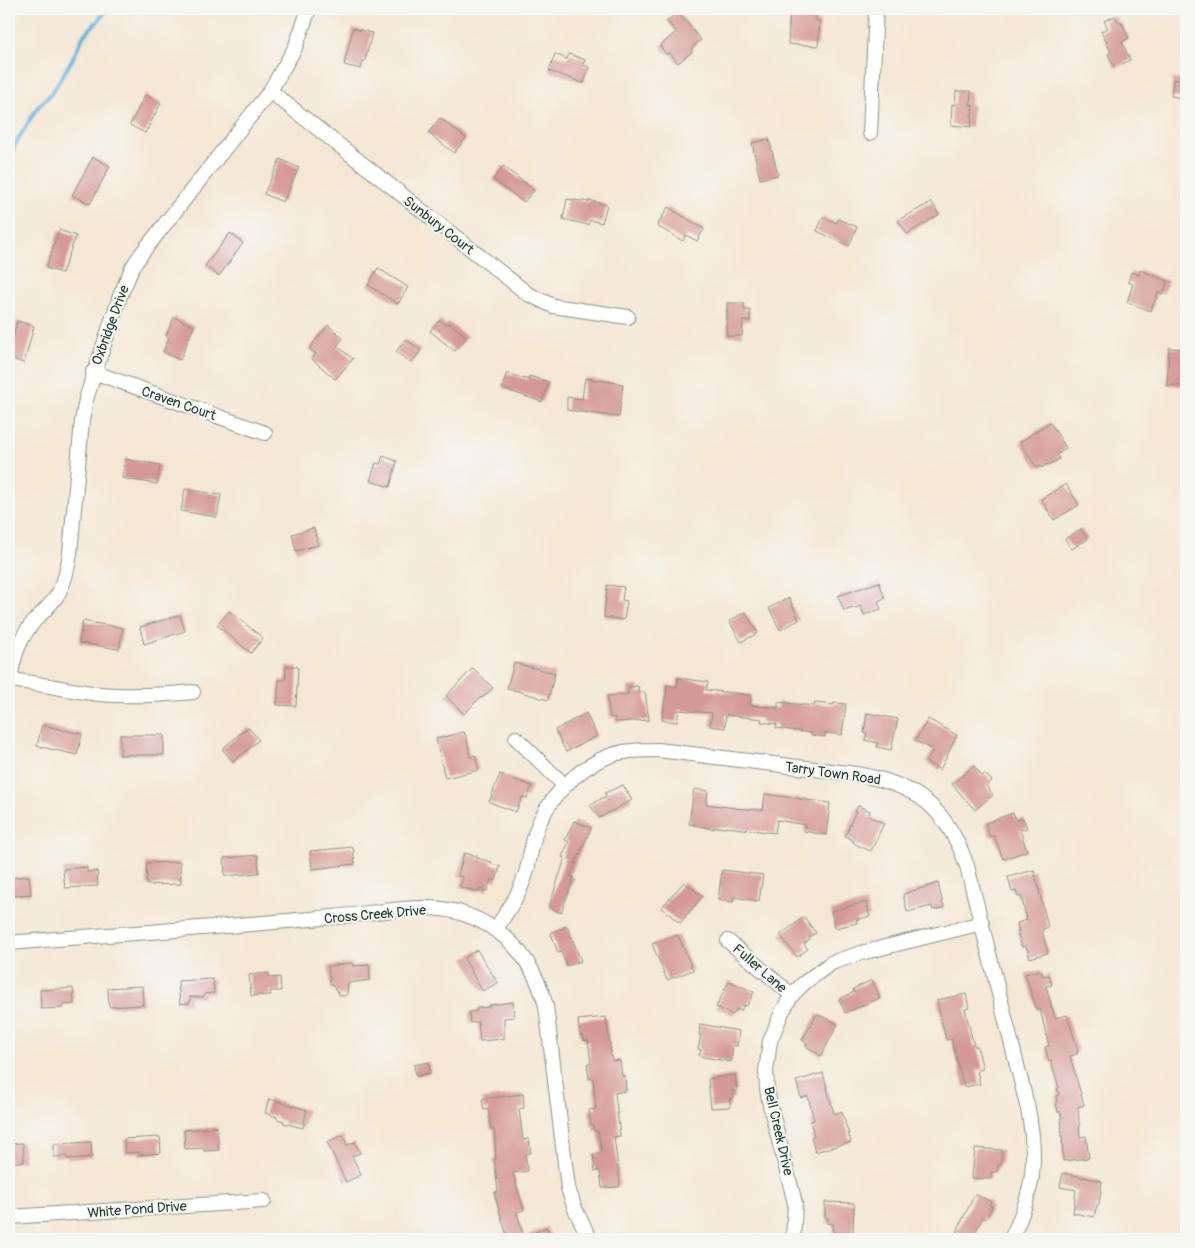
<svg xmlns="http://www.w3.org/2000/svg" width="1195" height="1248" font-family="Pangolin,sans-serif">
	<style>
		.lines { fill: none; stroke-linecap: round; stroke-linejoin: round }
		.stream { stroke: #60b0da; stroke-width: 4 }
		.building { fill: #d59998 }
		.minor-casing { stroke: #8a9284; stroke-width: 16 }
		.minor { stroke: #fff; stroke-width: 14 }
		.labels { text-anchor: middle; stroke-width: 4; stroke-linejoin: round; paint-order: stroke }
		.street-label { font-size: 14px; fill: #1f3d34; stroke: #f6f6f2 }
	</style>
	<rect width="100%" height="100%" fill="#f6f6f2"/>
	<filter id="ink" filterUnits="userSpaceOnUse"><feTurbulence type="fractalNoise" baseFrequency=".02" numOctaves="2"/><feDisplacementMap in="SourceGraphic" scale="10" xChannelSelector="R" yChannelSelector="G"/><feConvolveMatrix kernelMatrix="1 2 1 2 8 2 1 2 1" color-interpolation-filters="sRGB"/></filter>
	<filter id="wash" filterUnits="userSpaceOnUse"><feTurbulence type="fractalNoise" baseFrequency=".0096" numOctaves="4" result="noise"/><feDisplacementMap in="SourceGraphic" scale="20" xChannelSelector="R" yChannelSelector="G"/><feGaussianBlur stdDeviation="1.12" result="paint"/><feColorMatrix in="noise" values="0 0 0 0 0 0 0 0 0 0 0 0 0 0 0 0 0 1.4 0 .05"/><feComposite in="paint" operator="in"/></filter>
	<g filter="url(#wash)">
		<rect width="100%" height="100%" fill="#f4e7d4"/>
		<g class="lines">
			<polyline class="stream" points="9,184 13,149 17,141 37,108 51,94 72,60 84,35 98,21 107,9"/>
		</g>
		<g id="blocks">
			<g class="building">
				<polygon points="790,9 816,9 816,21 820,21 818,46 788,44"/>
				<polygon points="678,12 701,40 691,49 693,51 678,63 669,52 667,55 660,46 676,32 667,21"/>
				<polygon points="1115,16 1119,23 1121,22 1129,38 1122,42 1130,60 1115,68 1108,54 1111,52 1101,31 1108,28 1104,21"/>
				<polygon points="353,28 372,33 365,61 363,61 361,69 344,65"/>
				<polygon points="555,54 567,59 569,54 585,60 583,65 589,67 584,83 549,71"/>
				<polygon points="1173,79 1186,81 1186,99 1171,96"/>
				<polygon points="956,91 971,91 970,105 973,105 971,127 951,125 952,104 955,105"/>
				<polygon points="145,95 161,103 145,133 130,125"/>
				<polygon points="440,118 466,138 454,153 428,133"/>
				<polygon points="769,139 778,175 760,179 752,143"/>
				<polygon points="93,157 110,166 90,204 72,195"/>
				<polygon points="280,159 299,168 283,202 264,194"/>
				<polygon points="503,166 534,190 524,202 493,180"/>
				<polygon points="567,199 589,202 589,200 607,205 602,223 590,220 588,225 563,219"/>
				<polygon points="932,202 939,215 907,234 898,220"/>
				<polygon points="668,207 704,229 697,241 686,235 683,241 657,226"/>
				<polygon points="823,217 837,223 838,219 857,227 849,246 817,231"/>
				<polygon points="59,230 76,236 62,273 46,268"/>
				<polygon points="230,233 243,243 219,276 205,266"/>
				<polygon points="378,268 408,287 398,304 368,285"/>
				<polygon points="1140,270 1168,281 1163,294 1158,292 1151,311 1127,302 1133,284 1128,282 1131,272 1139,275"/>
				<polygon points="727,303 744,303 744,310 750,310 750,321 743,321 742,336 727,336"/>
				<polygon points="174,317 194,326 180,360 163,352 169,338 166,336"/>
				<polygon points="440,320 446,325 448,322 467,337 455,351 430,331"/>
				<polygon points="17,321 34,326 24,363 9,358 9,353"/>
				<polygon points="328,325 343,338 337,346 353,359 335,379 312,359 316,354 309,349"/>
				<polygon points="405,339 421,350 412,363 396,352"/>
				<polygon points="1169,348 1186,349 1186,386 1167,385"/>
				<polygon points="507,373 528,380 529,376 549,382 542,402 502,388"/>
				<polygon points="585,378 623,384 619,417 567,410 567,397 582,399"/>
				<polygon points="1050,422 1066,448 1057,455 1059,459 1048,465 1047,464 1041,468 1040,466 1037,468 1020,442"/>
				<polygon points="383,456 397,461 390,487 370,481 376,463 380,464"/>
				<polygon points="125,459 160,465 157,484 122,478"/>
				<polygon points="1066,484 1079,505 1054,520 1041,499"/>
				<polygon points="185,489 221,495 217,517 181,511"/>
				<polygon points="314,528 318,545 296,551 292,534"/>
				<polygon points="1081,529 1088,539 1072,549 1065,539"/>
				<polygon points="879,582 885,598 878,601 881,609 864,615 861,606 844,611 838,596"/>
				<polygon points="607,585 624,587 622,600 627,601 624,620 604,617"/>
				<polygon points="789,598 799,620 780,630 769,608"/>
				<polygon points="229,611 263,638 251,653 217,625"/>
				<polygon points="745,612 758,633 741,642 729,621"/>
				<polygon points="180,615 185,631 144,644 140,627"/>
				<polygon points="83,621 123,628 119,649 79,643"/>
				<polygon points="514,663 555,673 548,700 507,688"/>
				<polygon points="286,666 298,667 296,706 277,705 279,680 285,680"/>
				<polygon points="473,668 493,688 482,698 481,697 464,714 446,696"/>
				<polygon points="678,678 708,682 706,690 751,695 750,705 778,708 778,702 814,706 815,703 833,705 834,703 846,704 842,735 825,733 825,737 811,735 811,733 776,728 777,724 761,722 762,719 726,715 725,728 710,726 712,713 679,710 677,722 662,720 667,685 677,687"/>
				<polygon points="638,686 639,693 645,692 649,720 615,722 615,717 610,718 607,696 628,694 628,687"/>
				<polygon points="586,713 597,736 566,752 555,730"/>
				<polygon points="867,713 898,719 891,750 877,747 878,743 865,740 867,733 864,733"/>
				<polygon points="928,719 957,735 940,770 926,762 933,750 915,741"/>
				<polygon points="42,725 82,734 77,755 37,746"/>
				<polygon points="248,727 259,740 233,762 222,749"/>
				<polygon points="464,732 467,740 470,757 475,755 479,770 445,778 436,739"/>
				<rect x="120" y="735" width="44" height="20"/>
				<polygon points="974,766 982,776 985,774 992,781 986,786 993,795 975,810 952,784"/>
				<polygon points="500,774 532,786 527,798 522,797 516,812 489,802"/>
				<polygon points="623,785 632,800 599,818 590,805 606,796 605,793"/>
				<polygon points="694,789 708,791 706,804 742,809 763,810 765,794 830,803 826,835 804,831 805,825 777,820 775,833 726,827 726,828 714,827 714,829 689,824"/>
				<polygon points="858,806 870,811 868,816 884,823 871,851 857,845 853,842 854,841 845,836"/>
				<polygon points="1013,813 1016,820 1023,818 1027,828 1020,830 1027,851 1003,859 994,836 990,837 985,823"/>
				<polygon points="574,821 591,828 570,876 574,877 561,913 549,907 565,858 562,857 569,842 565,840"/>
				<polygon points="353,847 355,864 312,869 310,851"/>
				<polygon points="464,853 477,856 476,858 492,862 491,864 500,866 496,881 491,879 487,891 480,889 479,892 460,887 463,877 458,876"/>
				<polygon points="258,855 259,873 225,876 224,858"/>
				<polygon points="180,862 181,884 147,885 146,863"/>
				<polygon points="87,867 87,872 97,871 98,886 65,888 63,869"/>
				<polygon points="722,870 763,875 759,901 734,897 733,902 718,900"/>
				<polygon points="1034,870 1048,927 1042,930 1048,953 1030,958 1026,946 1022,947 1017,931 1019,931 1017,923 1027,920 1021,896 1018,897 1016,891 1012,892 1008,877"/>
				<polygon points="29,876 31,894 9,896 9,878"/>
				<polygon points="684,882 703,896 680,923 661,908"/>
				<polygon points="938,883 944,908 933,910 932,906 907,912 903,894"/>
				<polygon points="866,902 870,916 856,920 857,923 835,928 831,911"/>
				<polygon points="804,917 816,933 809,937 810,939 804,944 808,949 797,957 780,935"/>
				<polygon points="567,926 581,961 567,966 561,952 558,953 551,933"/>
				<polygon points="678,935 693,970 667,980 652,944"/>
				<polygon points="477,950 498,983 482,991 464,958"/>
				<polygon points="352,963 353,966 369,965 370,980 348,983 347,994 344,996 339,995 332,984 330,985 328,966"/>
				<polygon points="1041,970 1043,976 1049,975 1052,985 1046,986 1055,1018 1067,1015 1078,1050 1077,1051 1077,1054 1070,1056 1084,1105 1078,1107 1080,1137 1086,1136 1089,1158 1063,1161 1061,1112 1058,1112 1056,1102 1057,1101 1056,1096 1059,1095 1057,1089 1059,1088 1051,1061 1049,1062 1045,1047 1049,1046 1040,1009 1037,1010 1025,974"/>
				<polygon points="269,973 269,978 280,977 281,991 270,991 271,995 251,996 249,975"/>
				<polygon points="213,979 214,993 204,994 204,997 190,997 190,1003 180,1004 178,981"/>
				<polygon points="872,980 880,998 845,1013 839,999 854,992 853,989"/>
				<polygon points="729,981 754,992 747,1006 744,1005 741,1011 737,1009 733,1015 716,1007"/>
				<polygon points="142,986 143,1005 109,1007 108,988"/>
				<polygon points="73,988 74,1004 63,1005 63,1008 41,1009 40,990"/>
				<polygon points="966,994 969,1008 965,1009 974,1046 977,1046 983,1069 977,1070 980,1084 964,1087 951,1039 946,1040 937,1000"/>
				<polygon points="513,1002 514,1017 504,1018 504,1039 480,1041 478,1022 470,1023 469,1012 477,1011 477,1008 490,1007 489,1005"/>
				<polygon points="817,1014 838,1024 821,1056 806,1046 807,1043 802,1040"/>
				<polygon points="606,1017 612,1061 620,1060 622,1076 625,1076 626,1091 615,1093 620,1136 614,1137 620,1183 619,1187 602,1188 600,1171 595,1171 593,1154 602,1152 598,1131 594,1131 593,1125 591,1125 589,1110 596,1109 593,1078 589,1079 587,1064 591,1064 588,1040 584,1041 583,1036 580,1036 578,1020"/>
				<polygon points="700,1024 739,1031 737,1046 733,1045 731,1062 699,1056 701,1050 698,1049 701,1035 699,1035"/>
				<polygon points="429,1062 430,1073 416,1076 414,1065"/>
				<polygon points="823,1073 834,1114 842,1112 851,1142 815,1152 811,1137 814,1136 810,1121 814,1120 808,1096 801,1098 796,1081"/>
				<polygon points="735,1075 737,1091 733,1091 734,1098 730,1099 730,1107 711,1108 708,1079"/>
				<polygon points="523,1094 524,1108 519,1109 523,1140 529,1139 531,1153 525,1154 528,1171 513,1173 524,1210 517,1212 524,1238 546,1227 553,1239 508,1239 494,1193 498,1191 494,1159 496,1159 494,1129 491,1130 488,1109 484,1110 482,1099"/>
				<polygon points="269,1099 307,1110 303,1128 283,1123 284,1121 277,1119 277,1117 265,1113"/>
				<polygon points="217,1127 219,1150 204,1151 204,1148 185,1149 184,1130"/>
				<polygon points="343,1135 347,1145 355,1142 360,1153 352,1156 361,1175 346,1182 327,1142"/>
				<polygon points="160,1137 161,1153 139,1155 139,1152 125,1153 124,1139"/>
				<polygon points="91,1142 92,1157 67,1159 67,1156 54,1157 54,1144"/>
				<polygon points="23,1143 24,1162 9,1162 9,1144"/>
				<polygon points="975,1148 1002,1150 1001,1165 998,1165 997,1172 991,1172 991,1179 972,1178"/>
				<polygon points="1063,1173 1102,1181 1099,1205 1097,1205 1094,1217 1073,1213 1076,1190 1060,1187"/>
				<polygon points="975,1194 991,1202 989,1205 992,1206 986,1219 983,1217 972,1239 953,1239"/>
				<polygon points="825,1202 854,1203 853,1233 833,1232 833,1224 827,1223 828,1218 825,1218"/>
			</g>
		</g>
	</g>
	<g filter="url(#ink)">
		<use href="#blocks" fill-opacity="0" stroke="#8a9284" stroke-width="1"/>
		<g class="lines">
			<defs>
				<g id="minor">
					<polyline points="270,91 528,294 553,306 628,317"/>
					<polyline points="870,133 876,9"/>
					<polyline points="93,372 265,433"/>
					<path d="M9 680C40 683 70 691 100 694 131 697 162 695 193 692"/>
					<path d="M10 680C13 658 19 638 35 620 43 612 52 604 58 594 65 582 68 568 70 553L82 421 86 399 120 296 133 266 142 253 270 91 295 48 309 9"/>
					<polyline points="516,738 565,786"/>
					<path d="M495 930C507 912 520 894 526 873 531 856 532 837 540 821 555 789 588 759 623 752 635 750 646 750 658 750L856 774C916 784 947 808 967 866L1028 1109C1038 1162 1034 1191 1011 1239"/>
					<polyline points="728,941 792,995"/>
					<path d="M9 943C117 934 225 927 333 917 373 914 422 901 461 913 507 928 534 961 546 1006L568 1188 575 1209 590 1239"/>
					<polyline points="9,1217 264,1201"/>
					<polyline points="793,1239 795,1203 770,1105 767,1089 766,1071 770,1041 782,1012 792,995 804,983 831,963 861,953 982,923"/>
				</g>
			</defs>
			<use href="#minor" class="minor-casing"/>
			<use href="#minor" class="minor"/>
		</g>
	</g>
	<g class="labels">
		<g class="street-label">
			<text transform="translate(439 225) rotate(38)" y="5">Sunbury Court</text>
			<text transform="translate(110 325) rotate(-70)" y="5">Oxbridge Drive</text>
			<text transform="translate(179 403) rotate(19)" y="5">Craven Court</text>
			<text transform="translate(833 773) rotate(8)" y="5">Tarry Town Road</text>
			<text transform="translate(375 914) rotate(-5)" y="5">Cross Creek Drive</text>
			<text transform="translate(760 968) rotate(41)" y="5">Fuller Lane</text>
			<text transform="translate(779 1131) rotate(77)" y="5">Bell Creek Drive</text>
			<text transform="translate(137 1209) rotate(-4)" y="5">White Pond Drive</text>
		</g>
	</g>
	<rect width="1195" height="1248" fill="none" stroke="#f6f6f2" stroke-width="30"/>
</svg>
